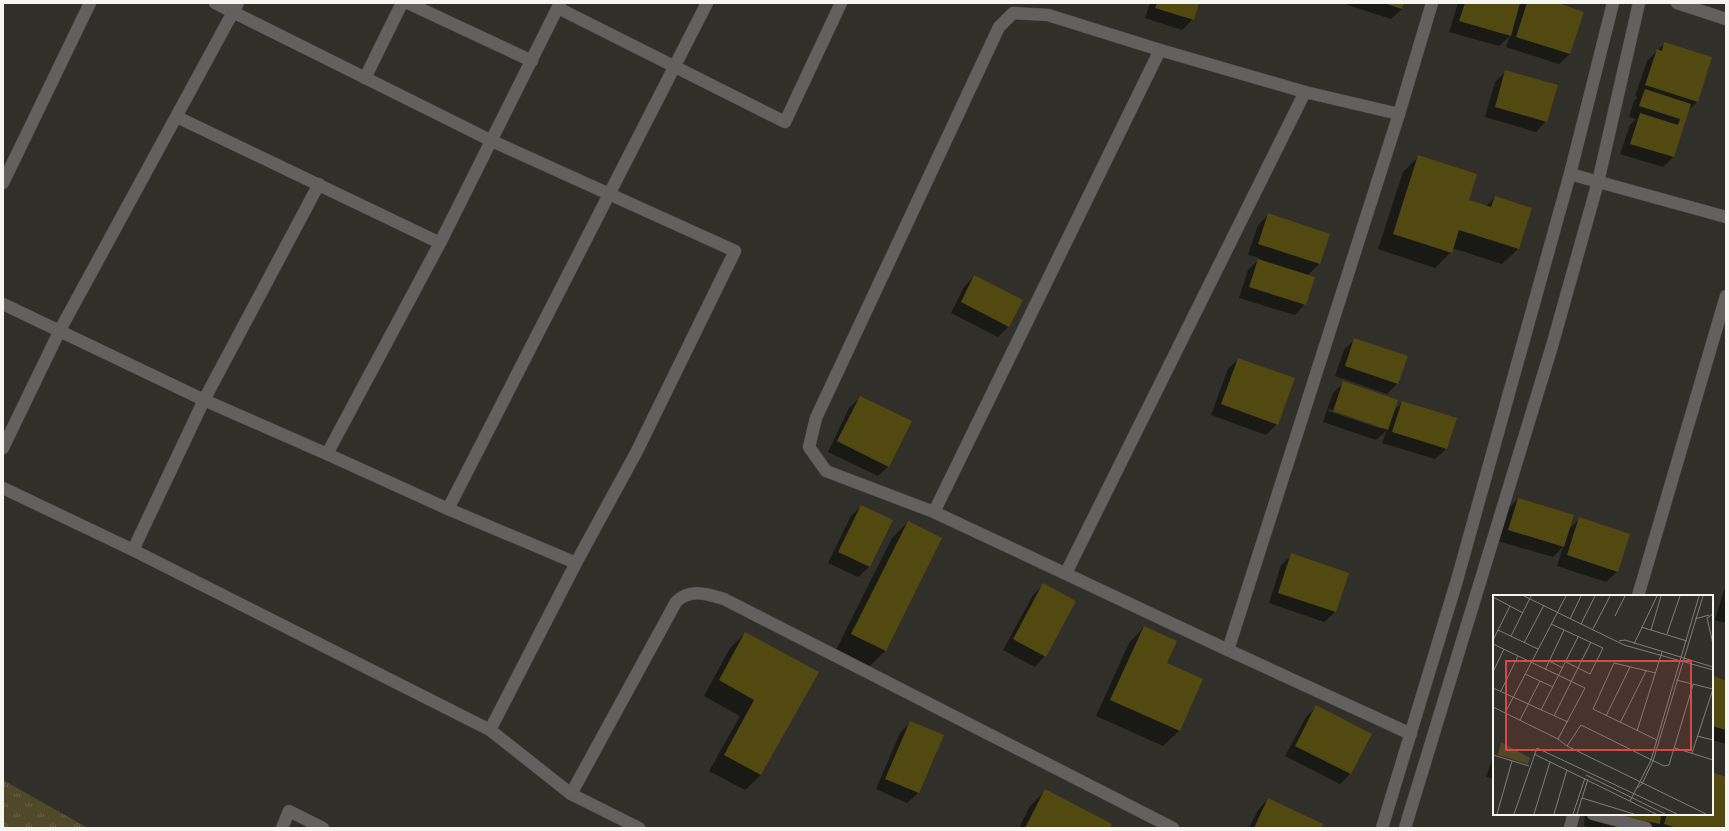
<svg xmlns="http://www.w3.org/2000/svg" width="1729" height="831" font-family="'Source Serif 4',serif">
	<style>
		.park { fill: url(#park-tufts) }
		.shadow { fill: #0007; fill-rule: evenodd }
		.building { fill: #524910 }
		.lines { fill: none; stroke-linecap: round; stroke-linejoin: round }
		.minor-casing { stroke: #4c4b46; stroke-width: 13 }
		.minor { stroke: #62615f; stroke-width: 12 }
		.inset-road { fill: none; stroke: #7f7e7a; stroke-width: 1 }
		.view { fill: #db4746; fill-opacity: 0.15; stroke: #db4746; stroke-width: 2 }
		.inset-edge { fill: none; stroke: #f5f5f1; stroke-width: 2 }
	</style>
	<defs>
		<pattern id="park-tufts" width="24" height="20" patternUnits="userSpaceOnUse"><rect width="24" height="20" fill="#4f4929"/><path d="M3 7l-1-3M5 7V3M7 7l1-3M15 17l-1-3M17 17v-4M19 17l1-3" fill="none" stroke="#696448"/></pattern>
	</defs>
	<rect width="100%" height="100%" fill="#302f2a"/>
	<polygon class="park" points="3,780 88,828 3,828"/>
	<g class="shadow">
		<polygon points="1150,3 1198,3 1193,19 1182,30 1145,18"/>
		<polygon points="1346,3 1403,3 1402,9 1391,19 1345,4"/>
		<polygon points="1458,3 1519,3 1518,7 1522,3 1555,3 1570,54 1559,64 1506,47 1510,36 1499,46 1449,32"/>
		<polygon points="1665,43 1711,58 1697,102 1688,111 1673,157 1663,167 1620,154 1630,125 1636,119 1629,117 1634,101 1638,97 1635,96 1647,61"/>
		<polygon points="1506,71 1546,121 1536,132 1485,117 1495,82"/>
		<polygon points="1418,157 1468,200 1486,206 1495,197 1518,249 1502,264 1452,248 1451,252 1435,268 1378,249 1403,172"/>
		<polygon points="1269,214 1319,264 1308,275 1305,304 1295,315 1239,298 1248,270 1260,258 1248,255 1258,225"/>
		<polygon points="974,276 1009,326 998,337 951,313 964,287"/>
		<polygon points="1355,339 1397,384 1387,394 1335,376 1344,350"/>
		<polygon points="1238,359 1277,424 1266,435 1211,415 1228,369"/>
		<path d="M1344 383 1392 412 1402 403 1446 449 1435 459 1382 443 1387 430 1376 440 1323 422 1333 393ZM1329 409 1382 427V429L1328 411Z"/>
		<polygon points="860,398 889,466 878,476 828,452 849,408"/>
		<polygon points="1518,499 1569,529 1579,519 1617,572 1606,582 1557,566 1563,547 1553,557 1498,541 1507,510"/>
		<polygon points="861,506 892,521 869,567 858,577 828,563 851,516"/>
		<polygon points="908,522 941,539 885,651 870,666 836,650 892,538"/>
		<polygon points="1292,555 1335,612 1324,622 1269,603 1281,565"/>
		<polygon points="1043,585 1045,656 1035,667 1003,650 1033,595"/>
		<polygon points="1726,588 1726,623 1715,620 1724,590"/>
		<polygon points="1144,627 1166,664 1202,679 1179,731 1163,746 1096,716 1129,643"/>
		<polygon points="745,633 817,672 761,775 745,790 709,771 740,716 704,696 730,648"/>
		<polygon points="1712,676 1726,682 1726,694 1723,700 1726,701 1726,744 1712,740"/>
		<polygon points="1316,707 1370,734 1350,774 1340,784 1285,756 1306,717"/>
		<polygon points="911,722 943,736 918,793 907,803 876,789 900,733"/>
		<polygon points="1494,754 1494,779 1486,777"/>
		<polygon points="1712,773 1726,778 1726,822 1724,828 1594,828 1584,826 1585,814 1712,814"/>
		<polygon points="1045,791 1109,828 1019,828 1030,806"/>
		<polygon points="1268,799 1320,828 1249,828 1258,810"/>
	</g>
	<g class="building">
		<polygon points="1157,3 1199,3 1194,20 1155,8"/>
		<polygon points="1384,3 1404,3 1402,9"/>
		<polygon points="1465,3 1520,3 1511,36 1459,21"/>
		<polygon points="1527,3 1558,3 1584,12 1570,54 1516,37"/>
		<polygon points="1664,42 1712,57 1698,102 1645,85 1657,49 1662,51"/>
		<polygon points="1505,70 1558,85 1547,122 1495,107"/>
		<polygon points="1645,89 1691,104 1674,157 1630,144 1640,113 1678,125 1680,119 1639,106"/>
		<polygon points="1418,155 1477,174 1469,200 1491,207 1495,196 1532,208 1519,249 1459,230 1452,253 1393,234"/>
		<polygon points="1268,213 1330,234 1320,264 1258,244"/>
		<polygon points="1258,259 1315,277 1306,305 1249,287"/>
		<polygon points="974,275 1023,300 1009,327 961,302"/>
		<polygon points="1354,338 1408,356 1398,384 1345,366"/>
		<polygon points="1238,358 1295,378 1278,425 1221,404"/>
		<polygon points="1343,381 1398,400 1388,430 1333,411"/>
		<polygon points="860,396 912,421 889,467 837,441"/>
		<polygon points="1402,401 1457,418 1447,449 1392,432"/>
		<polygon points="1518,498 1574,515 1564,547 1508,530"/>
		<polygon points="861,505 893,520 870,567 838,552"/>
		<polygon points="1579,517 1630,534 1618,572 1567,555"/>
		<polygon points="908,521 942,538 886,651 851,634"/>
		<polygon points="1291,553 1349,573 1336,612 1278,593"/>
		<polygon points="1043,583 1076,601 1046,657 1013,639"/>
		<polygon points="1144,626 1177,641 1167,663 1203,679 1180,731 1110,700"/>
		<polygon points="745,632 819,672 761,775 724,755 754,700 719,680"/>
		<polygon points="1712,675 1726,681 1725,699 1726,700 1726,730 1712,726"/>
		<polygon points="1316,705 1372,734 1351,774 1295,746"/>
		<polygon points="910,721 944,735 919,793 885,779"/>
		<polygon points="1712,772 1726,777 1725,828 1677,828 1664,824 1667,814 1712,814"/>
		<polygon points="1045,789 1112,824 1110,828 1025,828"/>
		<polygon points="1268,798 1323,824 1321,828 1254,828"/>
		<polygon points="1618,814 1661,814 1660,824 1617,815"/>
	</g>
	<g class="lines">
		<defs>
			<g id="minor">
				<polyline points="215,3 492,141 735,251 637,451 576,563 490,730 571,794 639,828"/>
				<polyline points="408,3 532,61"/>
				<polyline points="1677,3 1726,19"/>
				<polyline points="558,8 785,122 841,3"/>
				<polyline points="365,78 402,3"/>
				<polyline points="1399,114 1305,92 1160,50 1048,15 1013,13 999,27 816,418 809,447 826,471 934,512 1228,650 1411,734"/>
				<polyline points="177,117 440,243"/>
				<polyline points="1570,174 1726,217"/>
				<polyline points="3,183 90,3"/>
				<polyline points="3,304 204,400 327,454 448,509 576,563"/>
				<polyline points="3,448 60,330 238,3"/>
				<polyline points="327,454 440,243 560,3"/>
				<polyline points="3,488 133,550 490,730"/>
				<polyline points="448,509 707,3"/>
				<polyline points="934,512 1160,50"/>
				<polyline points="133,550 204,400 319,184"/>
				<polyline points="1066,573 1305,92"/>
				<polyline points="1638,596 1726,296"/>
				<polyline points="1228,650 1399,114 1432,3"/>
				<path d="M571 794 676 602C690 588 707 594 724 599L1173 828"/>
				<polyline points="1593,814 1646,828"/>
				<polyline points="282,828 289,811 323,828"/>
				<polyline points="1382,828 1457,580 1570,174 1613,3"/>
				<polyline points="1405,828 1552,346 1598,182 1639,3"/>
				<polyline points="1570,828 1574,814"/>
			</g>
		</defs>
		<use href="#minor" class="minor-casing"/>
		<use href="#minor" class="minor"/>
	</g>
	<g transform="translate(1493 595)">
		<rect width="220" height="220" fill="#302f2a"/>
		<path d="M8 147 37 163 35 169 5 160Z" fill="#4f4929"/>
		<path class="inset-road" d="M31 1 131 50 220 75M0 2 30 18M220 19 214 23 220 49M122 21 132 1M77 24 88 1M202 24 216 20M58 29 110 53 97 79 73 67M88 29 102 1M148 32 194 46M100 34 117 1M5 35 45 54M158 35 168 1M174 39 187 1M18 41 38 1M0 45 17 11M126 46 132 45 220 72M31 48 51 10M0 49 92 93 65 144 74 151 213 219M141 49 164 1M56 66 70 73M52 75 71 35M0 77 11 54M163 78 121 68 100 114 164 145M32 79 60 92M183 85 220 94M0 93 75 127M8 96 25 61M0 112 65 144M48 115 85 42M12 118 73 1M61 121 98 47M113 121 137 72M27 125 47 86M127 128 153 76M144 136 169 57M204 141 220 145M74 151 88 130 171 171 176 170 200 90M182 153 220 165M199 158 220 94M41 159 163 219M0 160 36 171M93 180 172 219M144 193 149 189 160 166 210 1M89 203 141 219M137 206 158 165 206 1M4 219 19 166M21 219 44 153 184 219M41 219 57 167M61 219 74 175M80 219 92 183M84 219 95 184"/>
		<path class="view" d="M13 66H198V155H13Z"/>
		<rect width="220" height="220" class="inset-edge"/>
	</g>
	<rect width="1729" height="831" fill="none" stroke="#f5f5f1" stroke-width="8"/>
</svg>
